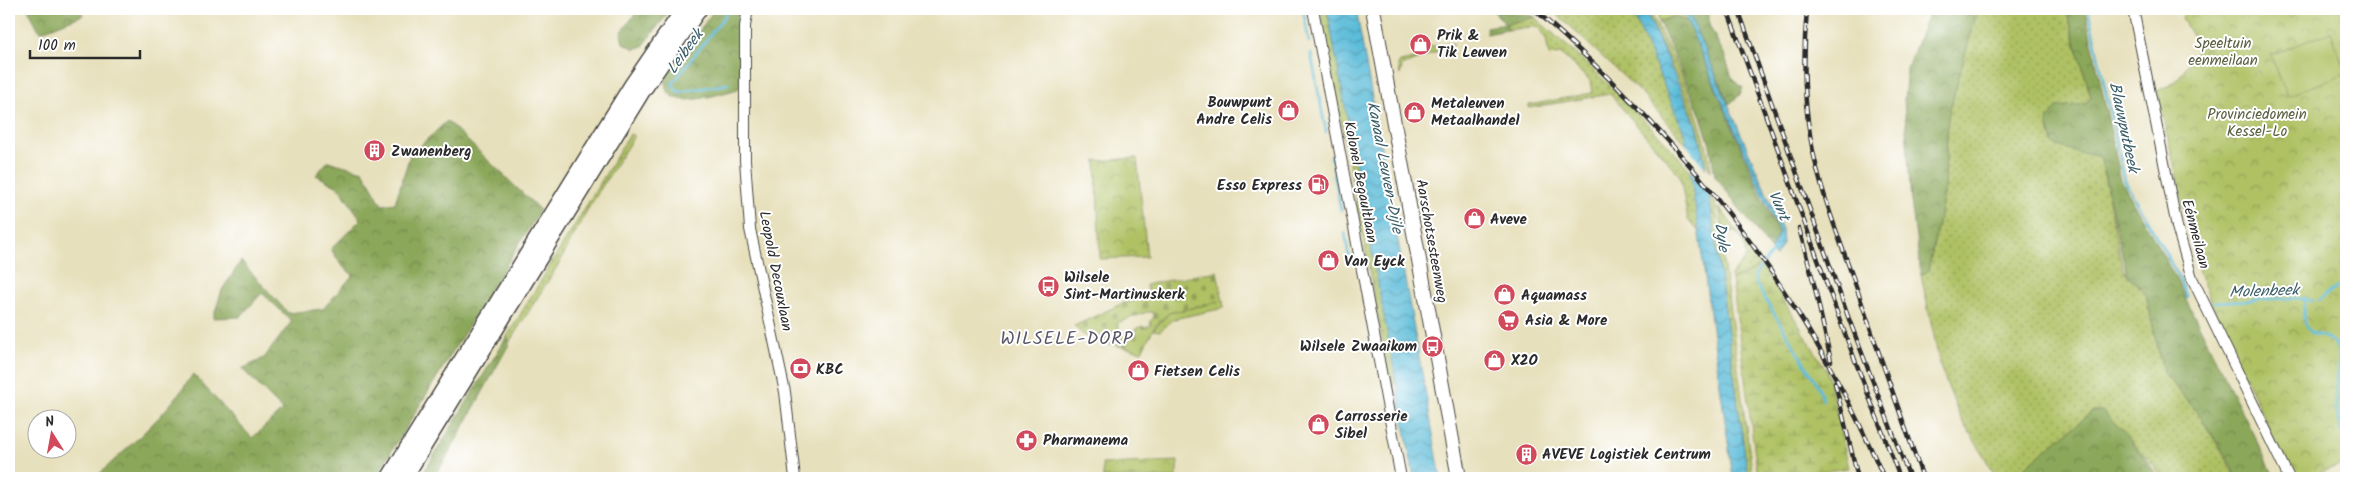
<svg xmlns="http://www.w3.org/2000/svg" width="2355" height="487" font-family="Kalam,sans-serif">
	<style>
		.grass { fill: url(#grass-dots); stroke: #6d7648 }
		.forest { fill: url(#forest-crowns); stroke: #5b6942 }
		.wetland { fill: url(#wetland-marsh); stroke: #6d7648 }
		.cemetery { fill: url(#cemetery-stones); stroke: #6d7648; fill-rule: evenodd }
		.park { fill: url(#park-crowns); stroke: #6d7648 }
		.garden { fill: #afc164; stroke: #6d7648 }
		.water { fill: url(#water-waves); stroke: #437482 }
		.pier { fill: #e7e0bc }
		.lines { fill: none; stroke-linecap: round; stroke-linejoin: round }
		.stream { stroke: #5bbcd9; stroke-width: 2.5 }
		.tertiary-casing { stroke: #474641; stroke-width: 12 }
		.primary-casing { stroke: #474641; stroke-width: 16 }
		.motorway-casing { stroke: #474641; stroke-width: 18 }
		.tertiary { stroke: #fff; stroke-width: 10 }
		.primary { stroke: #fff; stroke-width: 14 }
		.motorway { stroke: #fff; stroke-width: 15 }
		.rail-casing { stroke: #2b2b2b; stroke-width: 4.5 }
		.rail { stroke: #fff; stroke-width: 2.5; stroke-dasharray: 8; stroke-linecap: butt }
		.labels { text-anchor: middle; stroke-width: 4; stroke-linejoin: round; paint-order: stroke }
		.poi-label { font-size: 15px; font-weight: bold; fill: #2b2b2b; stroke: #fff; text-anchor: start }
		.park-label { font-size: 15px; fill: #59603f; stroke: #fff }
		.street-label { font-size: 15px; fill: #2b2b2b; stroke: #fff }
		.water-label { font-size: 16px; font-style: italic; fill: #3c5e68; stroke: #fff }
		.quarter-label { font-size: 18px; letter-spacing: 1px; fill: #585666; stroke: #fff }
	</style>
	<defs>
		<pattern id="grass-dots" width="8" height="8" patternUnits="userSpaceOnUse" patternTransform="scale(1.25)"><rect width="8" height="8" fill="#afc164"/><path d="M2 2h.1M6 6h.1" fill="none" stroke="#8f9d53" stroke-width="1.8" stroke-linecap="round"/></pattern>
		<pattern id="forest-crowns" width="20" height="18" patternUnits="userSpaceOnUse" patternTransform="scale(1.25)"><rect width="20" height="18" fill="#8ba75a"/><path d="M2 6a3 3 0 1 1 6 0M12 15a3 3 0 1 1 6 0" fill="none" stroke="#72884b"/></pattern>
		<pattern id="wetland-marsh" width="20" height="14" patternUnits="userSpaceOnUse" patternTransform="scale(1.25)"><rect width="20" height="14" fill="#afc164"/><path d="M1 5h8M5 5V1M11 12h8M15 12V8" fill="none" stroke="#8f9d53"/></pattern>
		<pattern id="cemetery-stones" width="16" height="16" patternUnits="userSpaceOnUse" patternTransform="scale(1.25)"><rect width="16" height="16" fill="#afc164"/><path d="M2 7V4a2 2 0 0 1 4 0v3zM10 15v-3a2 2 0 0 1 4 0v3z" fill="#8f9d53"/></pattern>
		<pattern id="park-crowns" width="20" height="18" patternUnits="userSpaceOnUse" patternTransform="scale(1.25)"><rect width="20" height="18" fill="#afc164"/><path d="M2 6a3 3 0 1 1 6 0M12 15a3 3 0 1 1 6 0" fill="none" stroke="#8f9d53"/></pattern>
		<pattern id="water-waves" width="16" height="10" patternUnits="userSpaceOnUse" patternTransform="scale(1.25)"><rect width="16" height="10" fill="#5bbcd9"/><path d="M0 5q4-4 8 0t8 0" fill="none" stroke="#4b99b0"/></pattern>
	</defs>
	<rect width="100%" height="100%" fill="#fff"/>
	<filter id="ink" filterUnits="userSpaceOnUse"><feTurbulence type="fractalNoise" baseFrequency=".02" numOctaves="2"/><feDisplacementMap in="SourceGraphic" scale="10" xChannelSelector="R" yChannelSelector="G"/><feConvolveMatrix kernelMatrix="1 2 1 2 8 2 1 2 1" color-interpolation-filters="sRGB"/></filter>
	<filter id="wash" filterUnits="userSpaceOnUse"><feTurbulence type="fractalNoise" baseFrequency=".0096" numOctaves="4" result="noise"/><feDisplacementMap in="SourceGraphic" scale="20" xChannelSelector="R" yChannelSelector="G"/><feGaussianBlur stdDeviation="1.12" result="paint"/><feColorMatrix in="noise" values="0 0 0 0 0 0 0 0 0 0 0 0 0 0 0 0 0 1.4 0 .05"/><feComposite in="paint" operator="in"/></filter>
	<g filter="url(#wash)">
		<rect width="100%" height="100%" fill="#e7e0bc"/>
		<g class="grass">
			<polygon points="1320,9 1327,9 1396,378 1394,378 1395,385 1391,386"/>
			<polygon points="1491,9 1525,9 1589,65 1663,139 1691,171 1699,232 1688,220 1680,176 1610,94 1529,108 1529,105 1592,93 1590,81 1561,54 1549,56 1546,39 1537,26 1507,30 1506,24 1510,23 1506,23"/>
			<polygon points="1551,9 1631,9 1685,134 1687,145 1639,91"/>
			<path d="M1645 9H1649C1674 61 1703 113 1711 171 1701 160 1703 142 1698 128 1683 87 1663 48 1645 9Z"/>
			<polygon points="1662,9 1682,9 1688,22 1675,16 1659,22 1658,17"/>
			<polygon points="1974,9 2066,9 2091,97 2085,104 2079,153 2100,155 2123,270 2146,294 2163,372 2198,413 2238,478 2162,478 2155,467 2100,411 2093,411 2013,478 1997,478 1959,415 1941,369 1921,275 1928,271 1944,195 1948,117 1975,16"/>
			<polygon points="1451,43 1454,45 1402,66 1400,75 1398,65 1400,62 1420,58 1418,49"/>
			<polygon points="630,134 634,136 586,212 560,262 510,341 506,338"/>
			<polygon points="1709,194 1715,202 1753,478 1748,478"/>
			<path d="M1719 207 1760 262 1755 270 1732 280 1730 277 1746 257C1745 248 1744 238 1735 232L1727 233 1723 231Z"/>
		</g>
		<g class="forest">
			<polygon points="28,9 80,9 83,15 40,32"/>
			<polygon points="639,9 671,9 643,46 635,49 623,43 621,33"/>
			<path d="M715 9H743L739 25 740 87 736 90C715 94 662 116 666 77Z"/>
			<polygon points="1687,9 1709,9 1709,25 1724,54 1733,80 1743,88 1739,96 1729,104"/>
			<polygon points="1930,9 1974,9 1976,16 1948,117 1944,195 1928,271 1921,275 1911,201 1904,99 1907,69"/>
			<polygon points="2066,9 2085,9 2121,180 2175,277 2275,478 2238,478 2235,476 2234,469 2198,413 2163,372 2146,294 2126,272 2100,155 2079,153 2053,144 2047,121 2057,107 2085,104 2091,97"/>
			<polygon points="1494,11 1536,17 1506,24 1507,30 1487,34 1486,27 1505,24"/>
			<polygon points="1675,16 1688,22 1763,200 1779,235 1771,250 1715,176 1710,145 1701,116 1659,22"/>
			<path d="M447 121 540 210 375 478H95C130 445 167 415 193 374L252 438 283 410 242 369 264 358 292 321 262 293 240 317 213 318 222 290 241 261 288 313 323 309 353 275 341 265 331 249 361 219 338 187 316 175 328 161 363 171 382 205 395 203 410 155Z"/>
			<polygon points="506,338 510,341 508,346 448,455 433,478 420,478"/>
			<polygon points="2093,411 2102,411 2122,430 2160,478 2012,478"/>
		</g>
		<polygon class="wetland" points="1760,262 1827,371 1849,468 1775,478 1758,478 1732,280 1755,270"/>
		<path class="cemetery" d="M1217 271 1223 301 1169 313 1155 326 1142 351 1091 340 1090 336 1086 337 1074 326 1121 304 1149 297 1146 285 1149 284ZM1147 312H1152L1154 317 1150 321 1151 325 1144 328 1143 326 1122 335 1117 323Z"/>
		<g class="park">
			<polygon points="2187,9 2346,9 2346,463 2305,478 2292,478 2216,315 2199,273 2157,91 2176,82 2199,47 2182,19"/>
			<polygon points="1137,158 1147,257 1100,259 1096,161"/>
			<polygon points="1178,461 1176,478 1103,478 1102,464"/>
		</g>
		<g class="garden">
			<polygon points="2331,32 2346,73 2287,96 2271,55"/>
			<polygon points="1223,301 1224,308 1174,319 1160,331 1153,330 1169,313"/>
		</g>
		<g class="water">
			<polygon points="1327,9 1356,9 1441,478 1414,478"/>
			<polygon points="1631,9 1645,9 1698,129 1705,165 1748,478 1733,478 1685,134"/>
			<polygon points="1682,9 1687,9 1782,229 1783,244 1775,257 1771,250 1779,232"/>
		</g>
		<polygon class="pier" points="1684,142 1709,173 1712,198 1688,167"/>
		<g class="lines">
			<g class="stream">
				<polyline points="1303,9 1309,42"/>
				<polyline points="2088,9 2125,181 2177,274 2187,297"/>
				<polyline points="1311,54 1326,132"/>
				<polyline points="728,84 679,92 674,88 673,83 730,9"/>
				<polyline points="1331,156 1341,211"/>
				<polyline points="1345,233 1350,263"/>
				<polyline points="1773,251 1755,275 1756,284 1816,382 1823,400"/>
				<path d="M2305 298C2304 306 2302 318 2305 325 2313 342 2334 328 2339 357 2341 365 2337 376 2336 384 2335 406 2337 426 2346 445"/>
				<polyline points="2319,300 2346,280"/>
				<polyline points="2214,302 2293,298 2313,300"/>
			</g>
		</g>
	</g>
	<g filter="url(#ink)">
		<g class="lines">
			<defs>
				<g id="tertiary">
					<polyline points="748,9 745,26 745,160 750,229 785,392 795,478"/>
					<polyline points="1313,9 1401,478"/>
					<polyline points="2133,9 2177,227 2192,278 2289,478"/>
				</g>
				<polyline id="primary" points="1373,9 1459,478"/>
				<g id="motorway">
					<polyline points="389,478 632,85 684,9"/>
					<polyline points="404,478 641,93 699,9"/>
				</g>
			</defs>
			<use href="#tertiary" class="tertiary-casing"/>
			<use href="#primary" class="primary-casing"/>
			<use href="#motorway" class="motorway-casing"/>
			<use href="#tertiary" class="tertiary"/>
			<use href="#primary" class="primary"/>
			<use href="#motorway" class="motorway"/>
			<defs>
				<g id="rail">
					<path d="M1534 9C1688 144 1803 289 1884 478"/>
					<polyline points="1727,9 1842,326 1900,478"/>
					<polyline points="1738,9 1850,322 1910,478"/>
					<path d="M1807 9C1803 53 1803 97 1811 141 1820 192 1840 240 1857 289 1878 352 1901 415 1923 478"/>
					<polyline points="1799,228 1814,284 1831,361"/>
					<polyline points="1835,383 1858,478"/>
				</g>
			</defs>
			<use href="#rail" class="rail-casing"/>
			<use href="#rail" class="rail"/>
		</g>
	</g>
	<defs>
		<symbol id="shop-disc" viewBox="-11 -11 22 22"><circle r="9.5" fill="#d1495b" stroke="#fff"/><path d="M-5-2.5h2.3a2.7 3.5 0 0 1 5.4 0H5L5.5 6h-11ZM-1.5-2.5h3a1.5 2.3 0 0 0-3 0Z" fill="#fff"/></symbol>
		<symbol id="building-disc" viewBox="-11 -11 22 22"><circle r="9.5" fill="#d1495b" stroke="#fff"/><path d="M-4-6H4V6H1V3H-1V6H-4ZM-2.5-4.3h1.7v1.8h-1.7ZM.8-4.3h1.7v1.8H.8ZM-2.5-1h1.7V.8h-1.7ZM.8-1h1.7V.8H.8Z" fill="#fff"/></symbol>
		<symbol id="fuel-disc" viewBox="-11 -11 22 22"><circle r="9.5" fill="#d1495b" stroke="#fff"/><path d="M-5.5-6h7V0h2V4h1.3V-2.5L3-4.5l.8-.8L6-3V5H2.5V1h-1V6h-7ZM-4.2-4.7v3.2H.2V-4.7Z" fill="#fff"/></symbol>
		<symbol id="bus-disc" viewBox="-11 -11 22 22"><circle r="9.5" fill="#d1495b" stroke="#fff"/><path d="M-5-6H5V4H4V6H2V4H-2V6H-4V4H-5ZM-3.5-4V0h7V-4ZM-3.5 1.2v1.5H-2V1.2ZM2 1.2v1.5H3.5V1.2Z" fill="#fff"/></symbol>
		<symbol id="supermarket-disc" viewBox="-11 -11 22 22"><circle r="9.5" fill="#d1495b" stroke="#fff"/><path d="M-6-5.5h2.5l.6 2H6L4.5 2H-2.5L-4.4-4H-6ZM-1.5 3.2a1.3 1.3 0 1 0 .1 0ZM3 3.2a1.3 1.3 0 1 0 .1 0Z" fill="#fff"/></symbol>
		<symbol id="bank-disc" viewBox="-11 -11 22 22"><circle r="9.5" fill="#d1495b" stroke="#fff"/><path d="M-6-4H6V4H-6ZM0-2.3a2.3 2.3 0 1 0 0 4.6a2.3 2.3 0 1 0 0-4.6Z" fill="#fff"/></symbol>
		<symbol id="pharmacy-disc" viewBox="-11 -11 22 22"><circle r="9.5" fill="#d1495b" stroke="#fff"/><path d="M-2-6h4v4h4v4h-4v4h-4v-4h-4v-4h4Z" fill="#fff"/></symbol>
	</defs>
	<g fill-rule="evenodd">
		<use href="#shop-disc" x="1408" y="32" width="25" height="25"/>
		<use href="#shop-disc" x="1276" y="98" width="25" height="25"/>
		<use href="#shop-disc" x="1402" y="100" width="25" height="25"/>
		<use href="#building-disc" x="362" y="138" width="25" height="25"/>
		<use href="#fuel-disc" x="1306" y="172" width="25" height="25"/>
		<use href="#shop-disc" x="1462" y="206" width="25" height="25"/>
		<use href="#shop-disc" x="1316" y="248" width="25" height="25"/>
		<use href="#bus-disc" x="1036" y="274" width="25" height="25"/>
		<use href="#shop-disc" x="1492" y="282" width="25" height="25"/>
		<use href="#supermarket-disc" x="1496" y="308" width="25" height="25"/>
		<use href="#bus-disc" x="1420" y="334" width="25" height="25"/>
		<use href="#shop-disc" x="1482" y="348" width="25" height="25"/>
		<use href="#bank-disc" x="788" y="356" width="25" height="25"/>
		<use href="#shop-disc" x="1126" y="358" width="25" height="25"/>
		<use href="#shop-disc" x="1306" y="412" width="25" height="25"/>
		<use href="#pharmacy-disc" x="1014" y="428" width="25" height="25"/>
		<use href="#building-disc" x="1514" y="442" width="25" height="25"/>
	</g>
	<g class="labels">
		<g class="poi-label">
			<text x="1437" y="40">Prik &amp;<tspan x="1437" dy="17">Tik Leuven</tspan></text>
			<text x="1272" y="107" text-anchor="end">Bouwpunt<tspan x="1272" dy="17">Andre Celis</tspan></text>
			<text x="1431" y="108">Metaleuven<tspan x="1431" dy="17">Metaalhandel</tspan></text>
			<text x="391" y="156">Zwanenberg</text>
			<text x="1302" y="190" text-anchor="end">Esso Express</text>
			<text x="1490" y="224">Aveve</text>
			<text x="1344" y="266">Van Eyck</text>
			<text x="1064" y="282">Wilsele<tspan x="1064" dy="17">Sint-Martinuskerk</tspan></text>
			<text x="1521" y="300">Aquamass</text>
			<text x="1525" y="325">Asia &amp; More</text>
			<text x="1417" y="351" text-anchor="end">Wilsele Zwaaikom</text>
			<text x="1511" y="365">X2O</text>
			<text x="816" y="374">KBC</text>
			<text x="1154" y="376">Fietsen Celis</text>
			<text x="1335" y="421">Carrosserie<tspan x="1335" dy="17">Sibel</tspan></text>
			<text x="1043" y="445">Pharmanema</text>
			<text x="1542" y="459">AVEVE Logistiek Centrum</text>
		</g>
		<g class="park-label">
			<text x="2223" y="48">Speeltuin<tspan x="2223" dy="17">eenmeilaan</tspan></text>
			<text x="2257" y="119">Provinciedomein<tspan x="2257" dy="17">Kessel-Lo</tspan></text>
		</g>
		<g class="street-label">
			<text transform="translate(1361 182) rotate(79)" y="5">Kolonel Begaultlaan</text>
			<text transform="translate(2196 234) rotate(75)" y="5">Eénmeilaan</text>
			<text transform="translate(1432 241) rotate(80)" y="5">Aarschotsesteenweg</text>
			<text transform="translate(776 271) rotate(79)" y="5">Leopold Decouxlaan</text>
		</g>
		<g class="water-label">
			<text transform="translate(684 51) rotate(-54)" y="6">Leibeek</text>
			<text transform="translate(2125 127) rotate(78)" y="6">Blauwputbeek</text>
			<text transform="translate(1386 167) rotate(79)" y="6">Kanaal Leuven-Dijle</text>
			<text transform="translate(1780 205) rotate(66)" y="6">Vunt</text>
			<text transform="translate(1723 237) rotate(82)" y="6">Dyle</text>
			<text transform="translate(2264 290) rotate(-2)" y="6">Molenbeek</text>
		</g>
		<g class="quarter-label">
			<text x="1067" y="344">WILSELE-DORP</text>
		</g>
	</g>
	<rect width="2355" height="487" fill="none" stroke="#fff" stroke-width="30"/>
	<g transform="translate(52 434) rotate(349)"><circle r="24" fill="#ffffff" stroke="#aaaaaa"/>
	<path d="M0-4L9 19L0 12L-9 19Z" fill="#d1495b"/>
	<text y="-8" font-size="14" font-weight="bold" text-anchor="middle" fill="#2b2b2b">N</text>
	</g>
	<path d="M30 50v8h110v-8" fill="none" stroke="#2b2b2b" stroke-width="2.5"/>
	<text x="38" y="50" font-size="15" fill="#2b2b2b" stroke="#ffffff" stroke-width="4" paint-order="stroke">100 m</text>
</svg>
